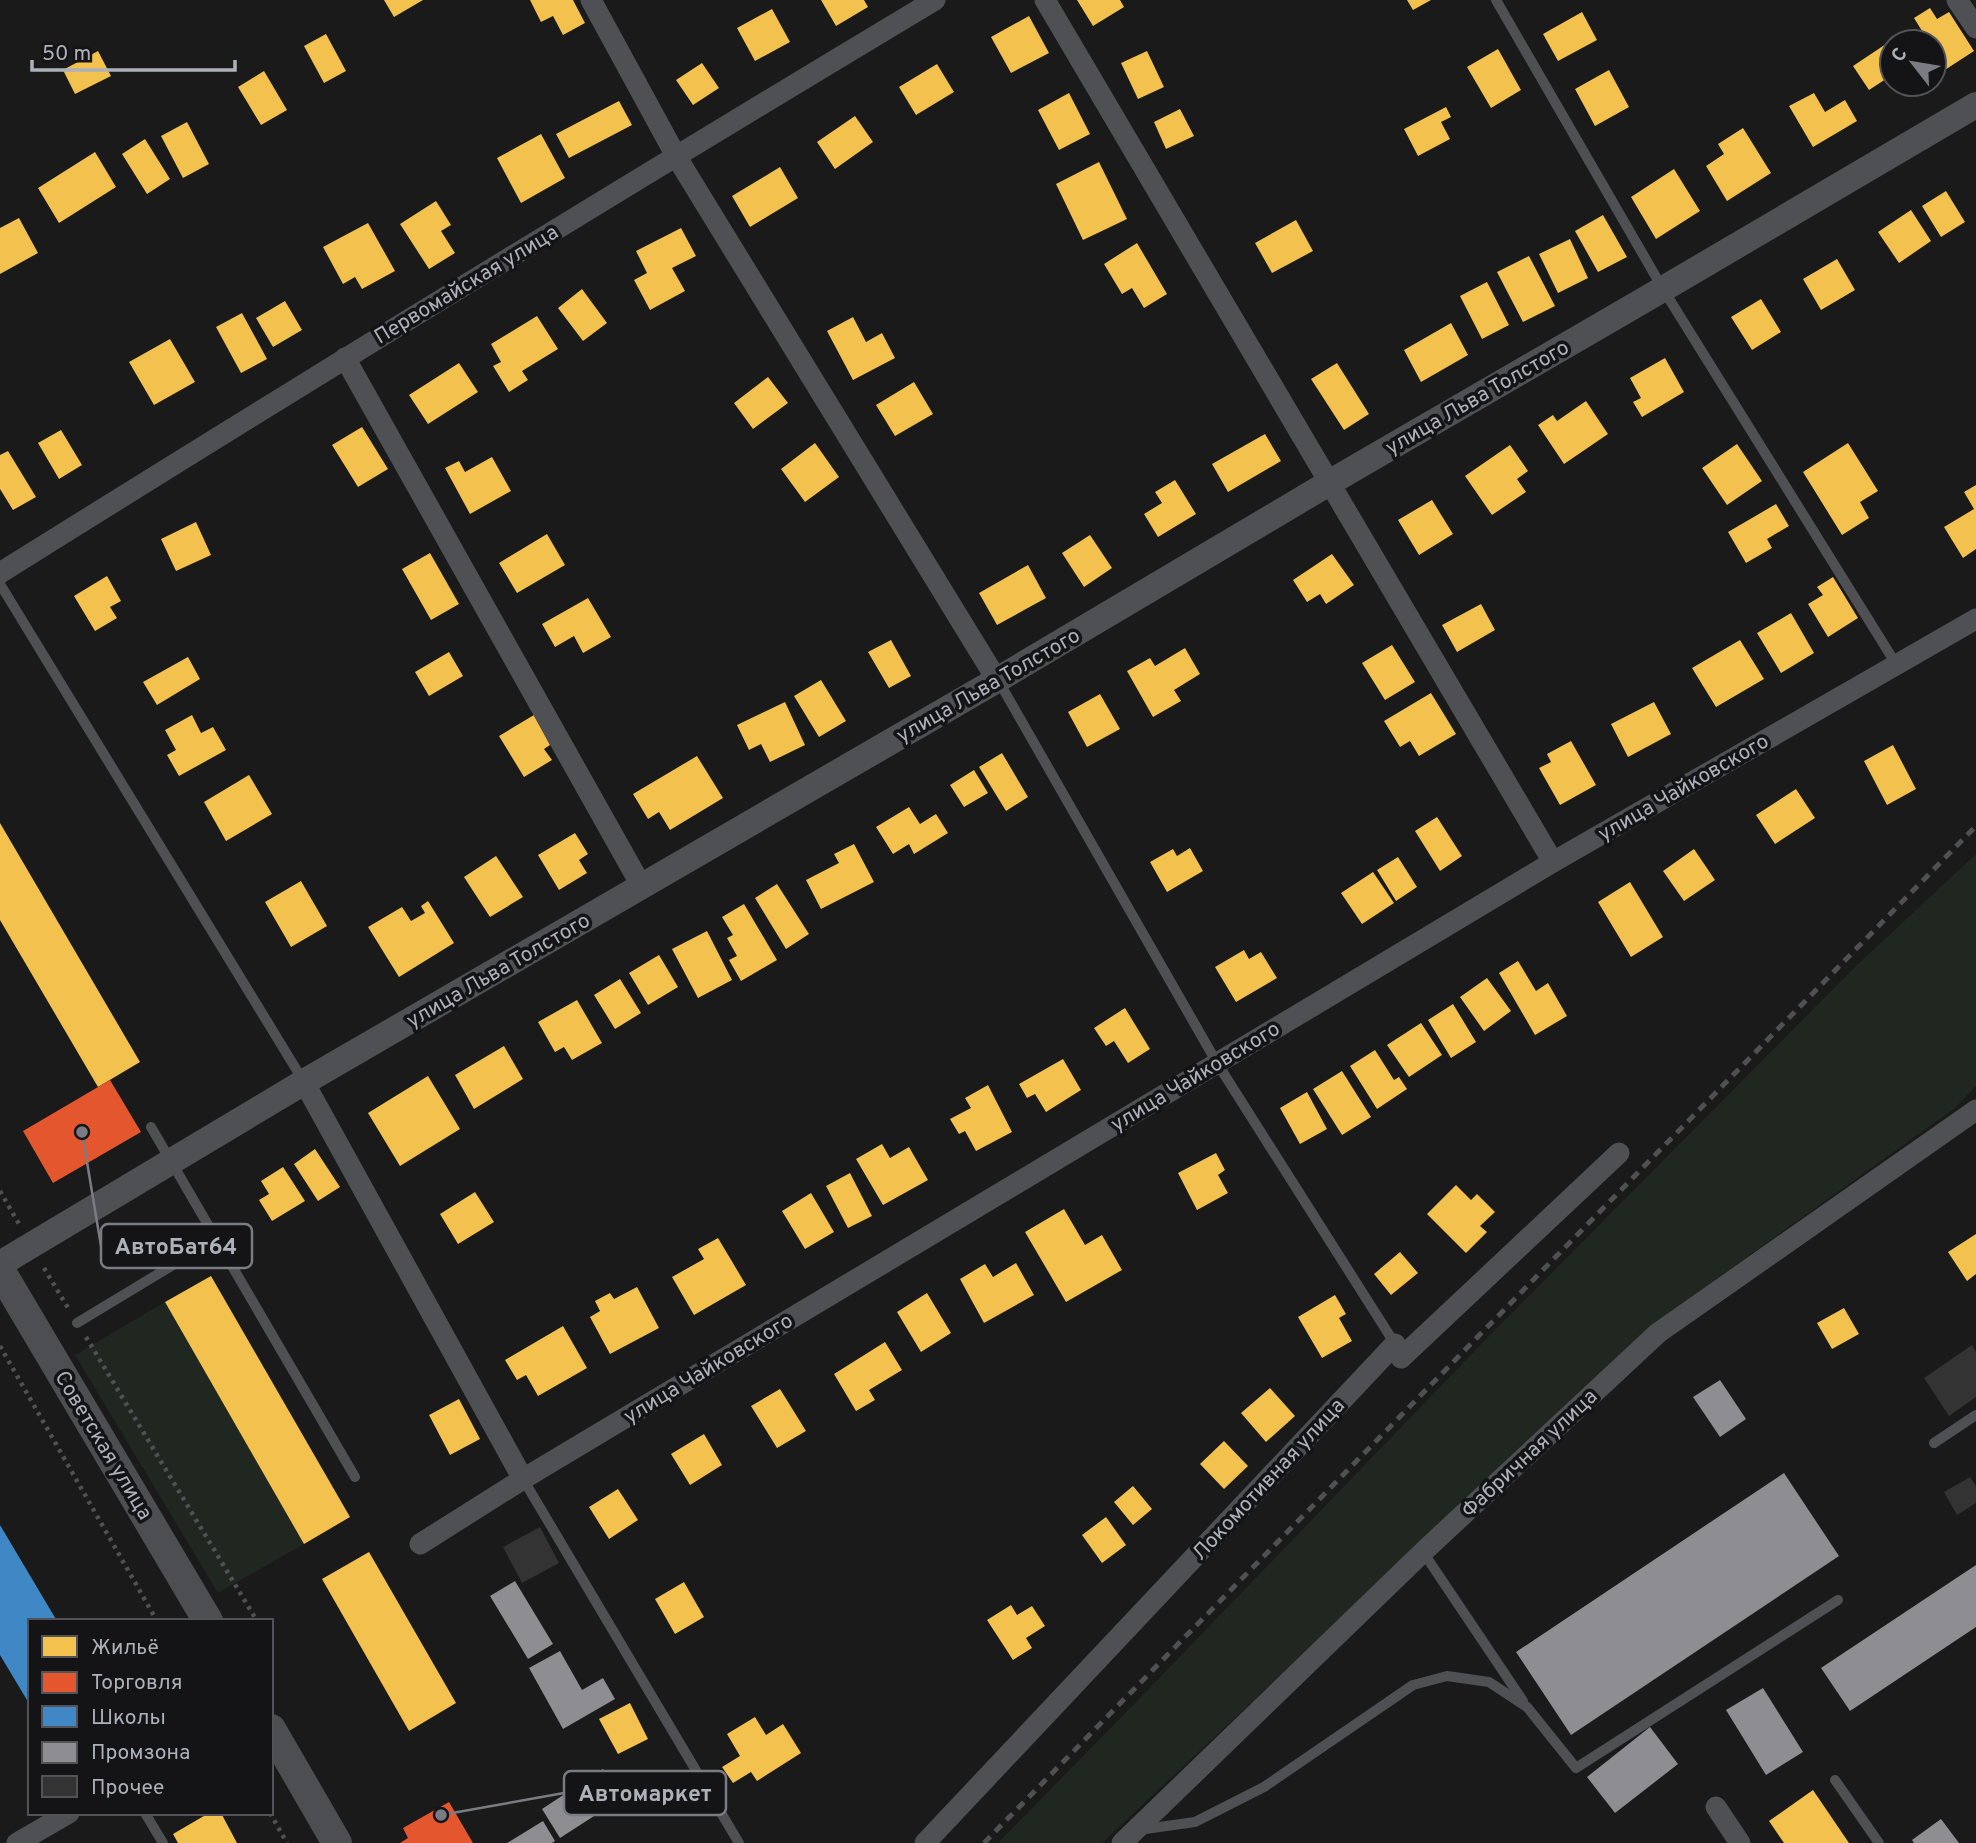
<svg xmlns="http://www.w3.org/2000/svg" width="1976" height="1843" font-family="Overpass,sans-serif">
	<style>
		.green { fill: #202721 }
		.homes { fill: #f2c14e }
		.shops { fill: #e4572e }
		.schools { fill: #3f88c5 }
		.industry { fill: #8d8d92 }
		.building { fill: #333334 }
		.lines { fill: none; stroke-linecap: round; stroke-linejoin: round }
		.path { stroke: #505154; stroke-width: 4.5; stroke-dasharray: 3.5 5; stroke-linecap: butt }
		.service { stroke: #4e5053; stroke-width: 10 }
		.minor { stroke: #4e5053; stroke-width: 21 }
		.tertiary { stroke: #4e5053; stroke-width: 26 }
		.secondary { stroke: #4d4e51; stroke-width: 30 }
		.rail { stroke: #4e5051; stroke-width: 5; stroke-dasharray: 9 7; stroke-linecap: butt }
		.labels { text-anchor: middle; stroke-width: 7; stroke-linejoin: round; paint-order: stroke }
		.street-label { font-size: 21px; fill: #acb1ba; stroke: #141416 }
		.leader { fill: none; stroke: #797c82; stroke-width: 2.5 }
		.callout-dot { fill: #797c82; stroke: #141416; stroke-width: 2.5 }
		.callout { fill: #141416; stroke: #797c82; stroke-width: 2.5 }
		.callout-label { font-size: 23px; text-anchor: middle; font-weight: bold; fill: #acb1ba }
	</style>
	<rect width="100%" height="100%" fill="#1a1a1a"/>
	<g class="green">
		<polygon points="1976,854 1976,1086 1955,1108 1652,1325 1102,1843 998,1843 1139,1699 1492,1333 1856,966"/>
		<polygon points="165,1302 304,1544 218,1593 75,1355"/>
	</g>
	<g class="homes">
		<polygon points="384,0 423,0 394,17"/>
		<polygon points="530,0 573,0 585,23 563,35 553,16 541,22"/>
		<polygon points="821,0 864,0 868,7 836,26"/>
		<polygon points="1077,0 1120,0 1124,7 1093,26"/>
		<polygon points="1407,0 1431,0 1413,10"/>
		<polygon points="1930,8 1937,19 1949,12 1974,51 1934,77 1934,42 1922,42 1927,39 1914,18"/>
		<polygon points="772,9 790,42 755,61 737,28"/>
		<polygon points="1582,12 1597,40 1558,61 1543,34"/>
		<polygon points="1029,16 1049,53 1011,73 991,37"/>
		<polygon points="326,34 346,71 324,83 304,46"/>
		<polygon points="1892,40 1892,75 1869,90 1853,66"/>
		<polygon points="1498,49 1521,90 1491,108 1467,67"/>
		<polygon points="98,51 111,76 75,94 63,70"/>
		<polygon points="1147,51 1164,87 1138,99 1121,63"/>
		<polygon points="702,63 719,88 693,105 676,80"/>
		<polygon points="937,64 954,92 916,115 899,87"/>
		<polygon points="1609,70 1629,107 1595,126 1575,89"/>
		<polygon points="264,71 287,110 261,125 238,87"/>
		<polygon points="1069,93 1090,134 1059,150 1038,110"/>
		<polygon points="1814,93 1825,112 1845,100 1857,121 1813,147 1789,106"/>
		<polygon points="619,101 632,125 569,158 556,134"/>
		<polygon points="1446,107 1451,117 1441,122 1450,139 1418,156 1404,129"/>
		<polygon points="1180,109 1194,136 1166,149 1154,122"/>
		<polygon points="855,116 873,142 835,169 817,142"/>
		<polygon points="187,122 209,164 183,178 161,136"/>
		<polygon points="1743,128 1771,173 1727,201 1706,166 1724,154 1718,144"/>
		<polygon points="541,134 565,178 521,203 497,158"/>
		<polygon points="145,139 170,179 147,194 122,154"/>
		<polygon points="95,152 116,187 59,223 38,188"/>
		<polygon points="1099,162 1127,219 1083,240 1056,184"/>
		<polygon points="780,167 798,198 750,227 732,196"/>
		<polygon points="1674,169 1700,211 1656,239 1631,197"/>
		<polygon points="1946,191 1965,222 1941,237 1922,206"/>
		<polygon points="436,201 451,225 441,231 455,253 429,269 400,224"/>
		<polygon points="1911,210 1931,241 1899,263 1878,232"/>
		<polygon points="1603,215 1627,257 1598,272 1575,231"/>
		<polygon points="19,218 38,253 0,274 0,228"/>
		<polygon points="1296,220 1313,251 1272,273 1255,243"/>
		<polygon points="368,223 395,271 362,289 355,277 343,284 323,247"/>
		<polygon points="681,228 696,256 672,268 685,291 650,310 634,280 647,273 636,251"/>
		<polygon points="1570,239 1588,278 1558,293 1539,254"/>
		<polygon points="1137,243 1167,294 1144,308 1132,288 1122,294 1104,264"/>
		<polygon points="1529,256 1555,306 1523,322 1497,272"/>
		<polygon points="1837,259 1855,290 1821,310 1803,279"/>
		<polygon points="1487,282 1509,325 1482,339 1460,296"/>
		<polygon points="582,289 607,323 583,341 558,308"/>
		<polygon points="1761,299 1781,332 1752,350 1731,317"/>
		<polygon points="285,301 302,330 273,347 256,318"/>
		<polygon points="242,313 267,359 241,373 216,327"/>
		<polygon points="537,316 558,349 522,371 528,380 509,392 493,366 501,362 491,344"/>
		<polygon points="853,317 866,342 882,333 895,358 853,380 827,331"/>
		<polygon points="1451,323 1468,355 1421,382 1404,350"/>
		<polygon points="170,339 195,382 154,405 129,362"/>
		<polygon points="1665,358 1684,392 1642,417 1633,402 1641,398 1630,378"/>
		<polygon points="459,363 478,392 428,424 409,395"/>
		<polygon points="1337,363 1369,414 1344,430 1311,379"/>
		<polygon points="768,377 788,403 753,429 734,403"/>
		<polygon points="914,382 933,414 895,436 876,405"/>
		<polygon points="1586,401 1608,434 1564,464 1538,425 1553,415 1557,421"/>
		<polygon points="362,427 388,469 358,487 332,445"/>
		<polygon points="61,430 82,465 59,479 38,443"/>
		<polygon points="1265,434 1281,461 1228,492 1212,464"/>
		<polygon points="815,443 839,477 805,502 781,469"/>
		<polygon points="1848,443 1878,491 1860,502 1869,518 1842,535 1803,472"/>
		<polygon points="1737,444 1762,481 1727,505 1702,468"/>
		<polygon points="1510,445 1528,471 1517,479 1526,492 1492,515 1465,476"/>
		<polygon points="8,451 36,497 13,510 0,489 0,455"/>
		<polygon points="492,457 511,491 470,514 445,468 459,461 465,472"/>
		<polygon points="1175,480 1196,514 1158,537 1144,514 1162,503 1155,492"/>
		<polygon points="1976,485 1976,549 1963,558 1944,527 1974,509 1964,492"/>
		<polygon points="1432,500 1453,534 1419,555 1398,520"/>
		<polygon points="1776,504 1789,526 1767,539 1772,548 1746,563 1728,532"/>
		<polygon points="196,522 211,555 176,571 161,539"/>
		<polygon points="547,534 565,565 517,593 499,563"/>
		<polygon points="1090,535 1112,568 1084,587 1062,553"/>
		<polygon points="430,553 459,604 431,620 402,569"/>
		<polygon points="1332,554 1354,585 1326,604 1320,594 1307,602 1293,580"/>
		<polygon points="1028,565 1046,598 997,625 979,593"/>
		<polygon points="107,576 121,601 110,607 117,618 95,631 74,596"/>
		<polygon points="1833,577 1858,618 1828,637 1808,604 1823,595 1817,587"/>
		<polygon points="588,598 611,637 583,653 574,636 555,647 542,624"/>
		<polygon points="1481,604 1495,630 1457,652 1442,625"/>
		<polygon points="1791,613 1814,653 1781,673 1757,633"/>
		<polygon points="891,640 911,676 889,688 868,652"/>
		<polygon points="1740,640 1764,679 1716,707 1692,668"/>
		<polygon points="1392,645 1415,682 1385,700 1362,663"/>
		<polygon points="1185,648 1200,674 1174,690 1181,701 1153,717 1127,671 1150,658 1155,666"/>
		<polygon points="449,652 463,676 429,696 415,672"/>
		<polygon points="188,657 200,679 157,705 143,682"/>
		<polygon points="821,680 846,721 819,737 794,696"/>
		<polygon points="1431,693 1456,734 1419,756 1410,741 1400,747 1384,721"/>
		<polygon points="1100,694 1120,729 1087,747 1068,712"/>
		<polygon points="785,702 805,745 770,762 761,744 749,750 737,725"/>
		<polygon points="1654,702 1671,734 1628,757 1611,724"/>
		<polygon points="192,715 201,733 213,727 226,750 179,776 167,755 176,750 165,730"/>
		<polygon points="534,715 550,745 544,749 552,760 524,777 499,736"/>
		<polygon points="1571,741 1596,785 1560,805 1539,768 1551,762 1547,754"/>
		<polygon points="1893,745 1916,789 1887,805 1864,761"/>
		<polygon points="1002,753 1028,797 1006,811 979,767"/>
		<polygon points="697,756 723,798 670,830 659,812 648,819 633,794"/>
		<polygon points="974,770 988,793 964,807 950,785"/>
		<polygon points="249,775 272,814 226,841 204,802"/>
		<polygon points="1796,789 1815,818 1775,844 1756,815"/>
		<polygon points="909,807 920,824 936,814 948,833 914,854 909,844 893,854 876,827"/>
		<polygon points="1437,817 1462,856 1440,871 1415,831"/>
		<polygon points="0,823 140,1062 98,1087 0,920"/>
		<polygon points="575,833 588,854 579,860 587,873 559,890 538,855"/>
		<polygon points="854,844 874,882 821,909 806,880 839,863 834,854"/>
		<polygon points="1190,848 1203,871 1167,892 1150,862 1173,849 1177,856"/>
		<polygon points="1694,849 1715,880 1684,901 1663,871"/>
		<polygon points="496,856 523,897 490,917 464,877"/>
		<polygon points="1398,857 1417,887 1396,901 1377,870"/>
		<polygon points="1373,872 1394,903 1362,924 1341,893"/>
		<polygon points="301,881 327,926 291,947 265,902"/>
		<polygon points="1630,882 1663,937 1631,957 1598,902"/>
		<polygon points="777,884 809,934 786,949 755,898"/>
		<polygon points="428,901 454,943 399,977 368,927 402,907 411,921 425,913 421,906"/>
		<polygon points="744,904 777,960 741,981 729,960 737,956 727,938 733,935 722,917"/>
		<polygon points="707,931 732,980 698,998 672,949"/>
		<polygon points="1244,950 1249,959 1261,952 1277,978 1236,1002 1215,967"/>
		<polygon points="659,955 678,987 648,1005 629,973"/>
		<polygon points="1518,961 1536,991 1548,983 1567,1016 1535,1035 1499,973"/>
		<polygon points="1487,978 1511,1011 1484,1031 1460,997"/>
		<polygon points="620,979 641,1013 615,1029 594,995"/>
		<polygon points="577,1000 602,1043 572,1060 564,1047 555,1052 538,1022"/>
		<polygon points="1453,1004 1476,1042 1451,1058 1428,1020"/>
		<polygon points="1125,1008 1150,1049 1128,1063 1114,1041 1106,1046 1094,1028"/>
		<polygon points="1421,1023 1442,1055 1409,1077 1387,1045"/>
		<polygon points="504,1046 523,1079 474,1109 455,1075"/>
		<polygon points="1375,1050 1394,1080 1399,1077 1407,1089 1377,1109 1350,1066"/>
		<polygon points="1063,1059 1081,1090 1046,1112 1035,1094 1027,1098 1019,1084"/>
		<polygon points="1342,1071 1371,1117 1342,1135 1313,1089"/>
		<polygon points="428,1076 460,1129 400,1166 368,1113"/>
		<polygon points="988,1085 1012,1132 976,1151 965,1131 959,1134 950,1119 971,1108 965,1098"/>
		<polygon points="1307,1092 1327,1129 1300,1144 1280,1108"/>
		<polygon points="882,1144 890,1158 909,1147 928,1180 883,1205 856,1159"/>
		<polygon points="315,1149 340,1187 318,1201 294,1164"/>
		<polygon points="1216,1153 1225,1170 1218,1175 1228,1193 1197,1210 1178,1173"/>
		<polygon points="283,1167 305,1201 272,1221 259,1200 269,1194 261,1181"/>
		<polygon points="850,1173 872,1216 848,1228 826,1186"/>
		<polygon points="1456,1185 1471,1200 1477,1194 1495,1212 1480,1226 1487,1232 1466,1253 1427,1214"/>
		<polygon points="475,1192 494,1222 458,1244 440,1214"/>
		<polygon points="811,1193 834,1232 805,1249 782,1211"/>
		<polygon points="1064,1209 1085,1245 1102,1235 1122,1270 1066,1302 1025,1232"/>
		<polygon points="1976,1234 1976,1274 1967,1281 1948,1252"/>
		<polygon points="718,1238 746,1285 694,1315 672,1277 704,1259 698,1249"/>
		<polygon points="1400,1252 1418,1273 1391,1295 1374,1274"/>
		<polygon points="1016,1263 1034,1295 984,1323 960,1279 985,1264 993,1277"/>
		<polygon points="211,1276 350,1517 304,1544 165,1302"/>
		<polygon points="637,1287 659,1328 610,1354 590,1317 600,1311 595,1301 610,1293 614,1299"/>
		<polygon points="927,1293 951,1333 921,1352 897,1312"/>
		<polygon points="1335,1295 1346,1314 1339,1318 1352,1341 1322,1358 1298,1317"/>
		<polygon points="1844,1308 1859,1334 1832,1349 1817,1323"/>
		<polygon points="563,1326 587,1368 538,1396 526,1375 517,1380 505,1360"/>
		<polygon points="885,1342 902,1370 869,1390 875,1400 856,1411 834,1374"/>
		<polygon points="1270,1388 1295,1416 1266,1442 1241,1413"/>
		<polygon points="780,1389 806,1431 777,1448 751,1406"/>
		<polygon points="459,1399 480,1439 450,1455 429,1415"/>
		<polygon points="704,1434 722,1465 690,1485 671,1454"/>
		<polygon points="1224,1441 1248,1466 1224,1489 1200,1464"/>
		<polygon points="1133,1486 1152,1509 1133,1525 1114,1502"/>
		<polygon points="618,1489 638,1520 609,1539 589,1507"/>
		<polygon points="1106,1517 1126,1545 1102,1563 1082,1535"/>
		<polygon points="369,1552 456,1703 409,1731 322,1579"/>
		<polygon points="684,1582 704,1617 675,1634 655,1599"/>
		<polygon points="1011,1605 1017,1615 1032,1606 1045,1626 1026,1638 1032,1648 1013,1660 987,1620"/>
		<polygon points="630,1703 648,1739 618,1754 599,1719"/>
		<polygon points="755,1717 766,1735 783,1724 801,1753 757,1781 751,1772 733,1783 722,1767 740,1756 727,1734"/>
		<polygon points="1813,1790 1849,1843 1784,1843 1769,1821"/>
		<polygon points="209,1813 221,1813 237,1843 178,1843 173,1834"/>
	</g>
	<g class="shops">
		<polygon points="110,1080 141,1132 53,1183 23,1131"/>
		<polygon points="449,1802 473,1843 400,1843 408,1838 403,1828"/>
	</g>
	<polygon class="schools" points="0,1525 57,1621 30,1621 30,1705 0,1655"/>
	<g class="industry">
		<polygon points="1720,1380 1746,1419 1720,1437 1693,1397"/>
		<polygon points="1784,1473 1839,1556 1571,1735 1516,1652"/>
		<polygon points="1976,1565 1976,1627 1850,1711 1821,1668"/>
		<polygon points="515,1581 553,1644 528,1659 490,1596"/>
		<polygon points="560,1651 582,1690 603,1678 615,1699 563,1729 529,1668"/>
		<polygon points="1763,1688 1803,1752 1766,1775 1726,1710"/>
		<polygon points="1650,1727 1678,1764 1615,1813 1587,1777"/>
		<polygon points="603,1769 622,1798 560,1838 542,1809"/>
		<polygon points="1941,1819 1959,1843 1914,1843 1912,1840"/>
		<polygon points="543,1821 555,1841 552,1843 507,1843"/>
	</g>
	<g class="building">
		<polygon points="1972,1345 1976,1352 1976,1397 1949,1416 1924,1378"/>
		<polygon points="1970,1477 1976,1486 1976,1503 1957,1515 1944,1492"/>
		<polygon points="540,1527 559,1563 522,1583 503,1547"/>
	</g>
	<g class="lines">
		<g class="path">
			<polyline points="0,1191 19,1224"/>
			<polyline points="44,1268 68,1308"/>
			<polyline points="86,1337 257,1621"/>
			<polyline points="0,1346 157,1621"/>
			<polyline points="270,1813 287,1843"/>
		</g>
		<g class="service">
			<polyline points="1496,0 1663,289 1896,664"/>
			<polyline points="0,584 304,1082"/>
			<polyline points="998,680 1217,1063 1395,1344"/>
			<polyline points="151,1127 355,1477"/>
			<polyline points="77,1323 216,1239"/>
			<polyline points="1934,1443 1976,1415"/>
			<polyline points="523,1479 739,1843"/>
			<polyline points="1423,1552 1523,1701"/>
			<polyline points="1835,1780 1879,1843"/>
			<polyline points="145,1813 163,1843"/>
			<polyline points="1138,1830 1195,1822 1264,1787 1413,1685 1447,1676 1489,1682 1527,1707 1576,1768 1838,1600"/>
		</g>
		<g class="minor">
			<polyline points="591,0 676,156 997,680"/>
			<polyline points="1045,0 1553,862"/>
			<polyline points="1957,0 1976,28"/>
			<polyline points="345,358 642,887"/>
			<path d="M0 573C310 379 622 188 935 0"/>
			<polyline points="304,1082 523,1479"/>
			<polyline points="420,1544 523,1479 1553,862 1976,619"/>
			<polyline points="1716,1807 1740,1843"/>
			<polyline points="17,1843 69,1813"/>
			<polyline points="925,1843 1395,1344 1401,1358 1619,1153"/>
			<polyline points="1122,1843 1423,1552 1658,1333 1976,1110"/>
		</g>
		<polyline class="tertiary" points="0,1264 304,1082 997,680 1329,483 1663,289 1976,105"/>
		<g class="secondary">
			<polyline points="0,1270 208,1621"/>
			<polyline points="271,1729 337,1843"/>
		</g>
		<polyline class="rail" points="984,1843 1976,826"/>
	</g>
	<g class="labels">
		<g class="street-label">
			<text transform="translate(466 284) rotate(-31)" y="7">Первомайская улица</text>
			<text transform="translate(1477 397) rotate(-30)" y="7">улица Льва Толстого</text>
			<text transform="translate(988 685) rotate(-30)" y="7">улица Льва Толстого</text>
			<text transform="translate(1683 787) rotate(-30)" y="7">улица Чайковского</text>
			<text transform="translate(498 970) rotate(-30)" y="7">улица Льва Толстого</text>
			<text transform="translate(1195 1076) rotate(-31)" y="7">улица Чайковского</text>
			<text transform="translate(708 1368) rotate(-31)" y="7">улица Чайковского</text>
			<text transform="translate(104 1445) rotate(59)" y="7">Советская улица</text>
			<text transform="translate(1529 1453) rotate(-43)" y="7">Фабричная улица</text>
			<text transform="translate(1268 1479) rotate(-47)" y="7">Локомотивная улица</text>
		</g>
	</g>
	<path class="leader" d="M82 1132L101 1246M441 1815L564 1793"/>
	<g class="callout-dot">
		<circle cx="82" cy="1132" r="7"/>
		<circle cx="441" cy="1815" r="7"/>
	</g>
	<g class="callout">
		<rect x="101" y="1224" width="151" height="44" rx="7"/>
		<rect x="564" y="1771" width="162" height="44" rx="7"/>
	</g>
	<g class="callout-label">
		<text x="176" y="1254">АвтоБат64</text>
		<text x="645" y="1801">Автомаркет</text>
	</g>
	<rect x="28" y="1619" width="245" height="196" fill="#141416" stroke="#515358" stroke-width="2"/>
	<rect x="42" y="1636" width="35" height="21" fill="#f2c14e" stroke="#515358" stroke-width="2"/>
	<text x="91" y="1654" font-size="21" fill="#acb1ba">Жильё</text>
	<rect x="42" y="1672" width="35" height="21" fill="#e4572e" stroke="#515358" stroke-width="2"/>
	<text x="91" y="1689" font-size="21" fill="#acb1ba">Торговля</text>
	<rect x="42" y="1706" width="35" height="21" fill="#3f88c5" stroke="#515358" stroke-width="2"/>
	<text x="91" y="1724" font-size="21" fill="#acb1ba">Школы</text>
	<rect x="42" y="1742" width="35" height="21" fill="#8d8d92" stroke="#515358" stroke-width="2"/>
	<text x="91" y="1759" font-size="21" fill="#acb1ba">Промзона</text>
	<rect x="42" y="1776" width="35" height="21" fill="#333334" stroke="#515358" stroke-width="2"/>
	<text x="91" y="1794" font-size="21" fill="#acb1ba">Прочее</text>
	<g transform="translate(1913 63) rotate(301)"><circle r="33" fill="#141416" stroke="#515358" stroke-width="2"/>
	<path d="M0-5L12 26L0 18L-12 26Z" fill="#797c82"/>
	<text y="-10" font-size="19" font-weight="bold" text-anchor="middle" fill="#acb1ba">С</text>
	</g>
	<path d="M32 60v10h203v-10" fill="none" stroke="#acb1ba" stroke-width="3.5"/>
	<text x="42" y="60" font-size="21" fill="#acb1ba" stroke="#141416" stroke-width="5" paint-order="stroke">50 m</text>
</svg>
